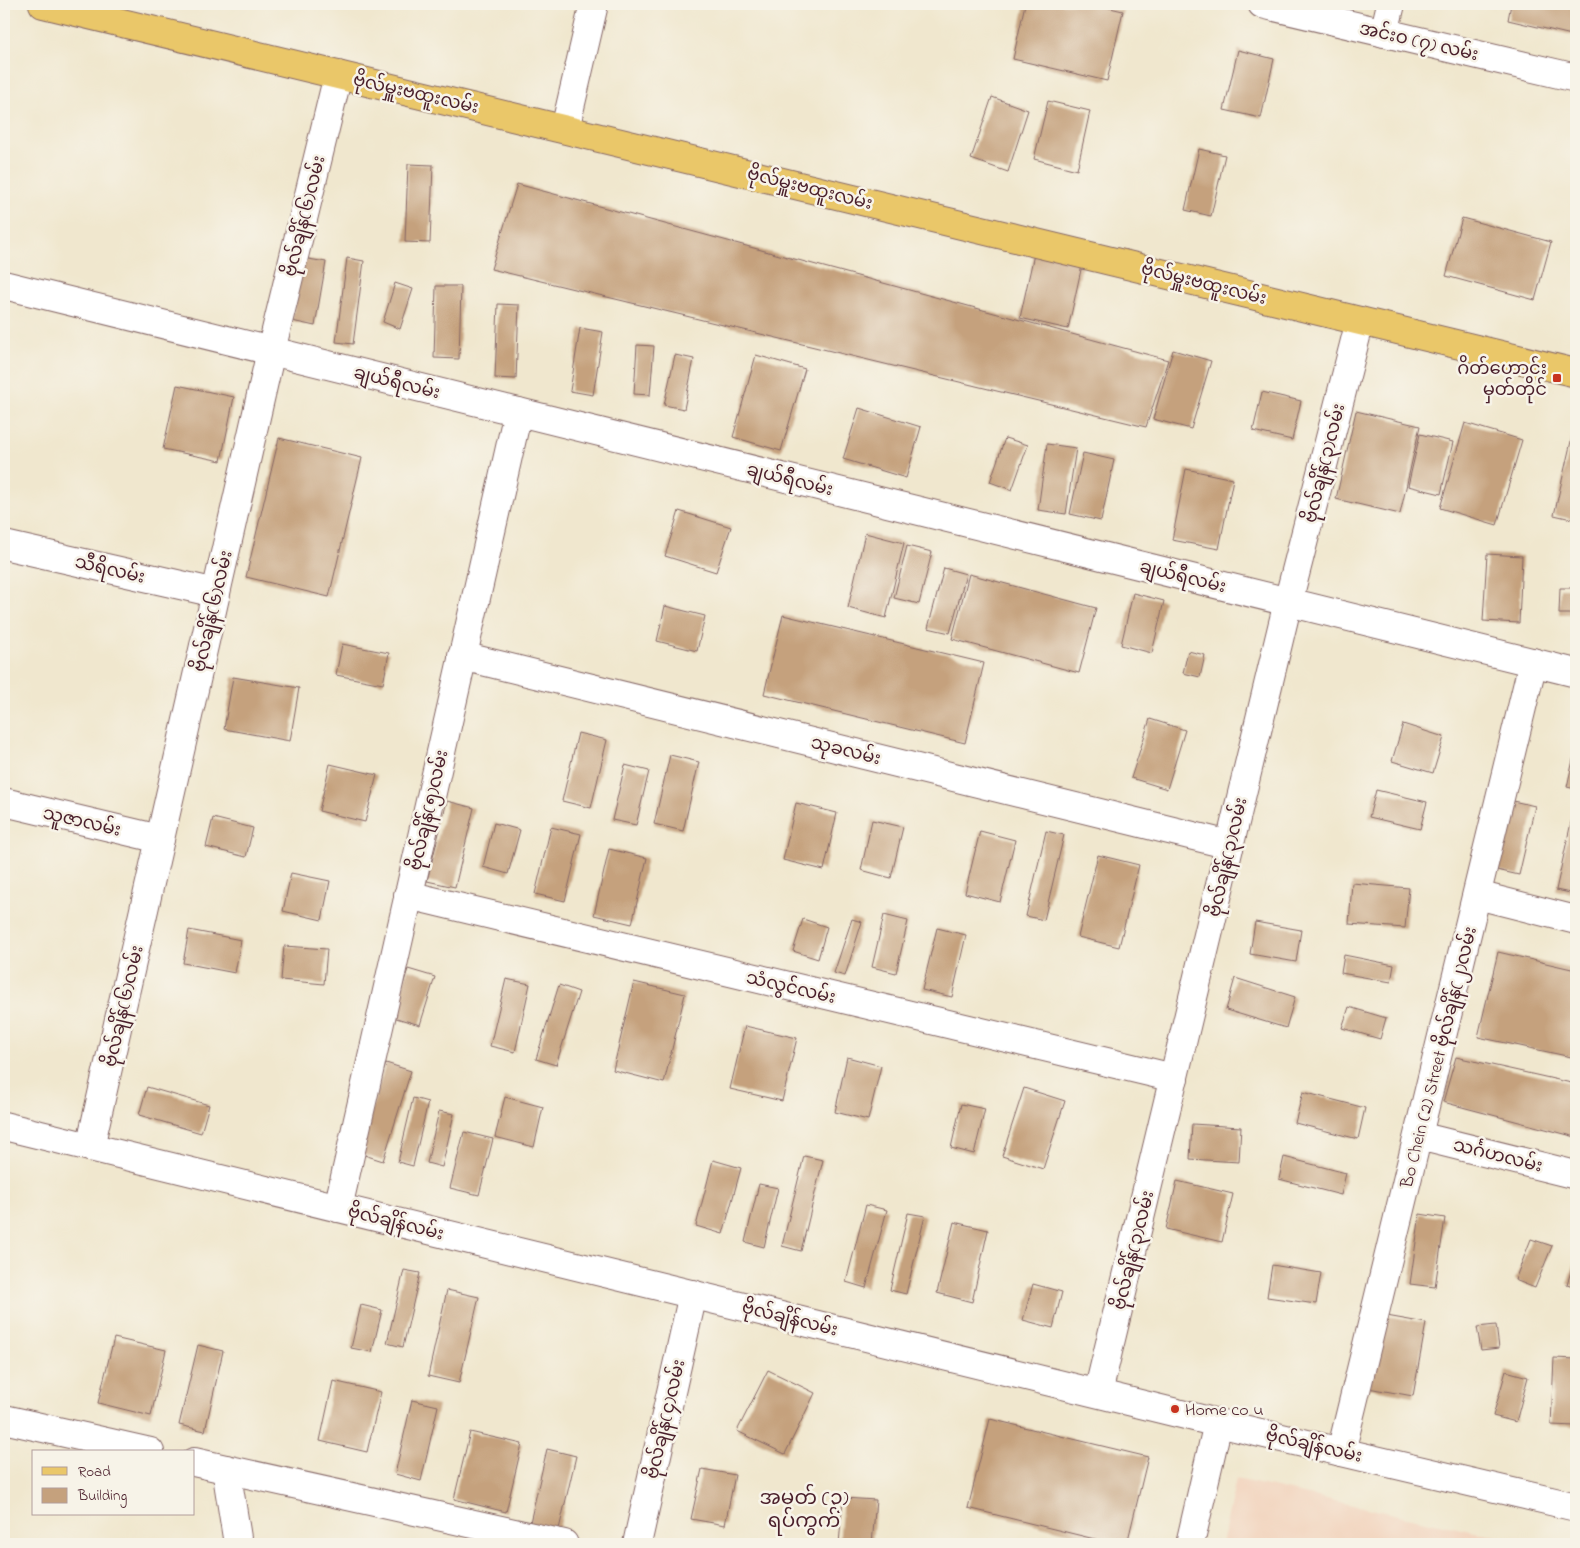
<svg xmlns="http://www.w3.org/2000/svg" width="1580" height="1548" font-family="'Indie Flower','Noto Sans Myanmar',sans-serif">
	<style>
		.built { fill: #f2d4be }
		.building { fill: #c5a17d }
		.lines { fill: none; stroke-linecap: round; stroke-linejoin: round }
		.minor-casing { stroke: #846564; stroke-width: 30 }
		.major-casing { stroke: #846564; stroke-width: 30 }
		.minor { stroke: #fff; stroke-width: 28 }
		.major { stroke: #eac769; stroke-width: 28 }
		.poi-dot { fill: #c8321e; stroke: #f7f3e8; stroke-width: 2 }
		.labels { text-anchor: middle; stroke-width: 5; stroke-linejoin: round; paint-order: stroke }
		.street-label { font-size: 18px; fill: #4a1f2b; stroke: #f7f3e8 }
		.poi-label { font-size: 18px; fill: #4a1f2b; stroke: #f7f3e8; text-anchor: end }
		.quarter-label { font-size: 20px; fill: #4a1f2b; stroke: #f7f3e8 }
	</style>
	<rect width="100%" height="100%" fill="#f7f3e8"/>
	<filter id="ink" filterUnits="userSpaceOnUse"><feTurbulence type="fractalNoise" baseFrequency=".02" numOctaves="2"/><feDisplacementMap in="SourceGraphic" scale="10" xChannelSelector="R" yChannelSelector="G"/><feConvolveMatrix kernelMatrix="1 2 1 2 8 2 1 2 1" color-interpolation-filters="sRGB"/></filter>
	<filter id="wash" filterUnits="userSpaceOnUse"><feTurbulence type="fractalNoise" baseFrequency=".0096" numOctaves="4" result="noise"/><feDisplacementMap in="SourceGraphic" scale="20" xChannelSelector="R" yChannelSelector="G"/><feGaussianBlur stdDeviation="1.12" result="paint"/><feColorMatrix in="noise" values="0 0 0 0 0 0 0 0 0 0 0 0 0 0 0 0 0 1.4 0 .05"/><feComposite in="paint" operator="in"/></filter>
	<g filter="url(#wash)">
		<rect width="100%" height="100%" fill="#f0e7ce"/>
		<polygon class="built" points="1236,1479 1529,1544 1222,1544"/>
		<g id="blocks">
			<g class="building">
				<polygon points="1025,4 1093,4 1123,11 1107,81 1013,59"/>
				<polygon points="1511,4 1576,4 1576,36 1508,20"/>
				<polygon points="1238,50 1274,59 1261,118 1224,110"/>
				<polygon points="992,97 1028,110 1008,172 971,159"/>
				<polygon points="1048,101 1090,111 1077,170 1034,159"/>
				<polygon points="1199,149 1225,155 1211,216 1185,210"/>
				<polygon points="408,164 433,165 430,243 405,242"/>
				<polygon points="517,184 1168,360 1146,427 491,269"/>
				<polygon points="1462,218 1551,242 1535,300 1446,276"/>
				<polygon points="1036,245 1084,256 1068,329 1020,318"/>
				<polygon points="303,258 326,262 315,326 292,321"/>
				<polygon points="347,258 364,261 353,344 336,342"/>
				<polygon points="395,283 413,289 400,329 383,322"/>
				<polygon points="436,286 461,286 459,359 434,358"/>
				<polygon points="498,304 519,305 516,379 495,378"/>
				<polygon points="580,328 603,332 593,395 570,391"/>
				<polygon points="637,345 654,346 650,395 634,394"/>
				<polygon points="1173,350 1211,361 1191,429 1153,419"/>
				<polygon points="675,355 694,359 684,409 664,405"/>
				<polygon points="756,355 805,369 781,451 733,437"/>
				<polygon points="177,385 234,397 221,461 163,449"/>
				<polygon points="1262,392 1301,401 1292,440 1253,431"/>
				<polygon points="859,408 921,427 906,478 843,459"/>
				<polygon points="1356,411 1420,426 1400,514 1336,499"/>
				<polygon points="1465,423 1522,440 1497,525 1440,508"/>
				<polygon points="1420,434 1453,442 1441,494 1408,486"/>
				<polygon points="1572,437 1576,438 1576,520 1554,515"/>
				<polygon points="279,438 362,458 329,597 246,577"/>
				<polygon points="1005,438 1028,445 1012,490 990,482"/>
				<polygon points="1047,444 1076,448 1066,514 1038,510"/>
				<polygon points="1083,453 1114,460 1101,521 1070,514"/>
				<polygon points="1186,469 1233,479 1219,549 1172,540"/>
				<polygon points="679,511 731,527 716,572 665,556"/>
				<polygon points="865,533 904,543 886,618 848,608"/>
				<polygon points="907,546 932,552 919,604 894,598"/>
				<polygon points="1487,554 1522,556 1519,623 1483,621"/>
				<polygon points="944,568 966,574 950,633 928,628"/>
				<polygon points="969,574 1096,608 1079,673 952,639"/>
				<polygon points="1560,588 1576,588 1576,614 1559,614"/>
				<polygon points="1133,593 1164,601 1152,653 1121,645"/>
				<polygon points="665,606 705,616 697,651 657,641"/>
				<polygon points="783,615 984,663 965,743 764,694"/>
				<polygon points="342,644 389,653 383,684 336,675"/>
				<polygon points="1188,651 1205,655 1200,677 1183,673"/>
				<polygon points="233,677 299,688 290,741 224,729"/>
				<polygon points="1150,719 1185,730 1167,789 1131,778"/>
				<polygon points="1403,724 1444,737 1433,773 1392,761"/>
				<polygon points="578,733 607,740 591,808 562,801"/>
				<polygon points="1575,751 1576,751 1576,789 1567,787"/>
				<polygon points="670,755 699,762 683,831 654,824"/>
				<polygon points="330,764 377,775 365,822 319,811"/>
				<polygon points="625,765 649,771 636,825 612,820"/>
				<polygon points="1376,790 1427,802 1420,829 1369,817"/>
				<polygon points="1504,799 1535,806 1519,875 1488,868"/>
				<polygon points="447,801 474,808 455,887 427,881"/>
				<polygon points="796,803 837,813 824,870 783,860"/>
				<polygon points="1574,809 1576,810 1576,865 1570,893 1556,890"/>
				<polygon points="213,818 253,828 246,857 206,847"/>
				<polygon points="872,820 903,827 891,878 861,870"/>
				<polygon points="494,823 520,830 508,874 483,867"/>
				<polygon points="551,827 581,834 565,901 535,894"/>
				<polygon points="980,831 1015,840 1000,902 965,893"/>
				<polygon points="1046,831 1064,835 1044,920 1026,916"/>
				<polygon points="609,849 647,858 632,924 594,915"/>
				<polygon points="1098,855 1139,865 1119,947 1078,937"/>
				<polygon points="291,873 330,881 322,920 283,911"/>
				<polygon points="1352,883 1409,888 1405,928 1349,924"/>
				<polygon points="884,915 908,921 896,973 872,967"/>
				<polygon points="803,919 827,927 818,959 793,951"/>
				<polygon points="852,919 862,922 845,976 834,973"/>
				<polygon points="1255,922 1301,930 1296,962 1250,954"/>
				<polygon points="937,928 966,935 952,997 922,990"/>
				<polygon points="189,930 241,940 235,973 183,963"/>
				<polygon points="284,946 327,949 324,984 281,980"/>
				<polygon points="1498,952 1576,970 1576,1058 1478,1037"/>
				<polygon points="1344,955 1394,965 1391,982 1341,973"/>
				<polygon points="408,969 435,977 420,1025 393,1017"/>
				<polygon points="1235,978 1295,997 1286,1028 1226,1010"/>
				<polygon points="506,979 530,984 515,1052 490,1046"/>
				<polygon points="634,982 685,994 664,1083 613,1070"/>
				<polygon points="559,985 579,992 556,1065 536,1059"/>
				<polygon points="1349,1007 1386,1018 1380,1039 1342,1028"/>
				<polygon points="745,1026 797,1038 782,1101 730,1089"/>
				<polygon points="847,1057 881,1066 868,1120 835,1112"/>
				<polygon points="1456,1057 1576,1084 1576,1137 1443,1102"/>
				<polygon points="386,1063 411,1071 383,1161 358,1153"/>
				<polygon points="147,1087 209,1105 201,1133 139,1115"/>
				<polygon points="1024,1088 1065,1101 1043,1169 1002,1156"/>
				<polygon points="1303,1092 1365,1108 1358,1139 1295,1123"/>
				<polygon points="505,1097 543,1107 534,1147 495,1137"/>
				<polygon points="413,1098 428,1102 413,1166 398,1162"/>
				<polygon points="961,1104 985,1109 974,1154 951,1148"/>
				<polygon points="439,1111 454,1114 442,1167 427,1163"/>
				<polygon points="1192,1124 1241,1127 1239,1162 1190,1159"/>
				<polygon points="464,1132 493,1139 479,1195 450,1188"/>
				<polygon points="804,1156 823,1160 801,1251 782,1246"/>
				<polygon points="1284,1157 1346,1173 1341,1195 1279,1179"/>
				<polygon points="713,1160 741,1168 723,1234 696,1226"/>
				<polygon points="1177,1181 1233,1194 1222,1242 1166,1229"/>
				<polygon points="759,1184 778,1188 764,1247 745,1242"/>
				<polygon points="866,1205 887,1210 866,1288 846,1282"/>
				<polygon points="908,1213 925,1216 906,1294 890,1290"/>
				<polygon points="1420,1214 1445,1218 1435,1287 1410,1284"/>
				<polygon points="954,1222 988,1230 972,1302 937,1293"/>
				<polygon points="1531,1239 1552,1246 1535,1288 1515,1280"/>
				<polygon points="1576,1256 1576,1287 1567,1284"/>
				<polygon points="1272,1265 1321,1273 1316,1304 1267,1297"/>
				<polygon points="404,1270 420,1273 403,1347 387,1343"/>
				<polygon points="1033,1284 1062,1292 1053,1328 1023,1320"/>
				<polygon points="447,1290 479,1297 459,1383 428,1376"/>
				<polygon points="361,1305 382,1310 372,1352 351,1348"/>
				<polygon points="1381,1315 1426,1323 1413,1396 1368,1388"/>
				<polygon points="1496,1325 1499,1348 1481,1350 1477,1327"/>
				<polygon points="114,1338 166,1350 151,1416 98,1403"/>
				<polygon points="198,1345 223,1351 205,1431 179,1425"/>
				<polygon points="1554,1358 1576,1359 1576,1426 1551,1425"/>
				<polygon points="768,1370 815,1393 785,1454 737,1431"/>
				<polygon points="1506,1371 1528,1377 1516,1422 1493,1416"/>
				<polygon points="333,1381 381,1392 367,1452 320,1441"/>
				<polygon points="412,1400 438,1406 421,1481 395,1474"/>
				<polygon points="990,1419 1148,1457 1127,1544 1115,1544 968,1508"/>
				<polygon points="470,1432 522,1444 506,1512 454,1499"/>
				<polygon points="547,1449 576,1456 557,1538 528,1531"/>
				<polygon points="702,1469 735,1475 725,1525 691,1519"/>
				<polygon points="843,1498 876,1500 872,1544 839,1544"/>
			</g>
		</g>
	</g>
	<g filter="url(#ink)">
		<use href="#blocks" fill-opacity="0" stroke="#846564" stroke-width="1"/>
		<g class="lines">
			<defs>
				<g id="minor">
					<polyline points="1262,4 1576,78"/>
					<polyline points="1384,33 1391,4"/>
					<polyline points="565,129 594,4"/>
					<polyline points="4,285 1576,673"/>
					<polyline points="4,545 216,593"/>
					<polyline points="462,656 1230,845"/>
					<polyline points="4,802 160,839"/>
					<polyline points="408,895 1174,1078"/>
					<polyline points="1477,895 1576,920"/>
					<polyline points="4,1126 1218,1423 1576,1507"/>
					<polyline points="1419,1136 1576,1175"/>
					<polyline points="90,1147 271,351 338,75"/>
					<polyline points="338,1208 518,412"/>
					<polyline points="1098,1393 1288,602 1360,321"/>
					<polyline points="4,1419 150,1452"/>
					<polyline points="1341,1452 1533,662"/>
					<polyline points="194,1462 564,1544"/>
					<polyline points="226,1469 238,1544"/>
					<polyline points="637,1544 693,1294"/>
					<polyline points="1190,1544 1218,1423"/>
				</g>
				<polyline id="major" points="43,4 1576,373"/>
			</defs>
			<use href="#minor" class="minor-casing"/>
			<use href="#major" class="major-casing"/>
			<use href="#minor" class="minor"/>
			<use href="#major" class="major"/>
		</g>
	</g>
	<g class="poi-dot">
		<rect x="1552" y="373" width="10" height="10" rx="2.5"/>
		<circle cx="1175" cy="1409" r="5"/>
	</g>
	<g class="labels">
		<g class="street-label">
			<text transform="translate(1419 41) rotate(13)" y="6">အင်းဝ (၇) လမ်း</text>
			<text transform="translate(416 93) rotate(13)" y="6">ဗိုလ်မှူးဗထူးလမ်း</text>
			<text transform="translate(810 188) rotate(14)" y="6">ဗိုလ်မှူးဗထူးလမ်း</text>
			<text transform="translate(304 216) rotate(-76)" y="6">ဗိုလ်ချိန်(၆)လမ်း</text>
			<text transform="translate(1204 283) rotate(14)" y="6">ဗိုလ်မှူးဗထူးလမ်း</text>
			<text transform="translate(397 382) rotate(14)" y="6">ချယ်ရီလမ်း</text>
			<text transform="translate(1324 463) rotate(-76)" y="6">ဗိုလ်ချိန်(၃)လမ်း</text>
			<text transform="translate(790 479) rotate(14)" y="6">ချယ်ရီလမ်း</text>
			<text transform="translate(110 569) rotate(13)" y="6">သီရိလမ်း</text>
			<text transform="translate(1183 576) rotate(14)" y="6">ချယ်ရီလမ်း</text>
			<text transform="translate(212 611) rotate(-77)" y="6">ဗိုလ်ချိန်(၆)လမ်း</text>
			<text transform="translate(846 750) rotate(14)" y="6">သုခလမ်း</text>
			<text transform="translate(428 810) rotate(-77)" y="6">ဗိုလ်ချိန်(၅)လမ်း</text>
			<text transform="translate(82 821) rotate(13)" y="6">သူဇာလမ်း</text>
			<text transform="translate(1227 857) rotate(-77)" y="6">ဗိုလ်ချိန်(၃)လမ်း</text>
			<text transform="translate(791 987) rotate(13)" y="6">သံလွင်လမ်း</text>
			<text transform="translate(123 1006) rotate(-77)" y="6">ဗိုလ်ချိန်(၆)လမ်း</text>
			<text transform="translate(1438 1057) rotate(-76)" y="6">Bo Chein (2) Street ဗိုလ်ချိန်(၂)လမ်း</text>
			<text transform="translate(1498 1155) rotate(14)" y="6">သင်္ဂဟလမ်း</text>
			<text transform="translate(396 1222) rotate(14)" y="6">ဗိုလ်ချိန်လမ်း</text>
			<text transform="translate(1133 1250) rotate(-76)" y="6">ဗိုလ်ချိန်(၃)လမ်း</text>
			<text transform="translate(790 1318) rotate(14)" y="6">ဗိုလ်ချိန်လမ်း</text>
			<text transform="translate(665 1419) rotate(-77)" y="6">ဗိုလ်ချိန်(၄)လမ်း</text>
			<text transform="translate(1314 1445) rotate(13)" y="6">ဗိုလ်ချိန်လမ်း</text>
		</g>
		<g class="poi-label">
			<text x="1547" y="374">ဂိတ်ဟောင်း<tspan x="1547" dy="21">မှတ်တိုင်</tspan></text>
			<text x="1185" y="1415" text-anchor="start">Home co u</text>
		</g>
		<g class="quarter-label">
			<text x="804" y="1504">အမှတ် (၃)<tspan x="804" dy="23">ရပ်ကွက်</tspan></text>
		</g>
	</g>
	<rect width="1580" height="1548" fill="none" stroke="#f7f3e8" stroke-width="20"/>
	<rect x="32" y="1450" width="162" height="65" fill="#f7f3e8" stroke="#b29e9c"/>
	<rect x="42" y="1467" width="25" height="8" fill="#eac769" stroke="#b29e9c"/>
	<text x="78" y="1476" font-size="15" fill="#4a1f2b">Road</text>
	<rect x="42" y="1488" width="25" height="15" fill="#c5a17d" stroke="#b29e9c"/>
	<text x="78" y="1500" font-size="15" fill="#4a1f2b">Building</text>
</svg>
